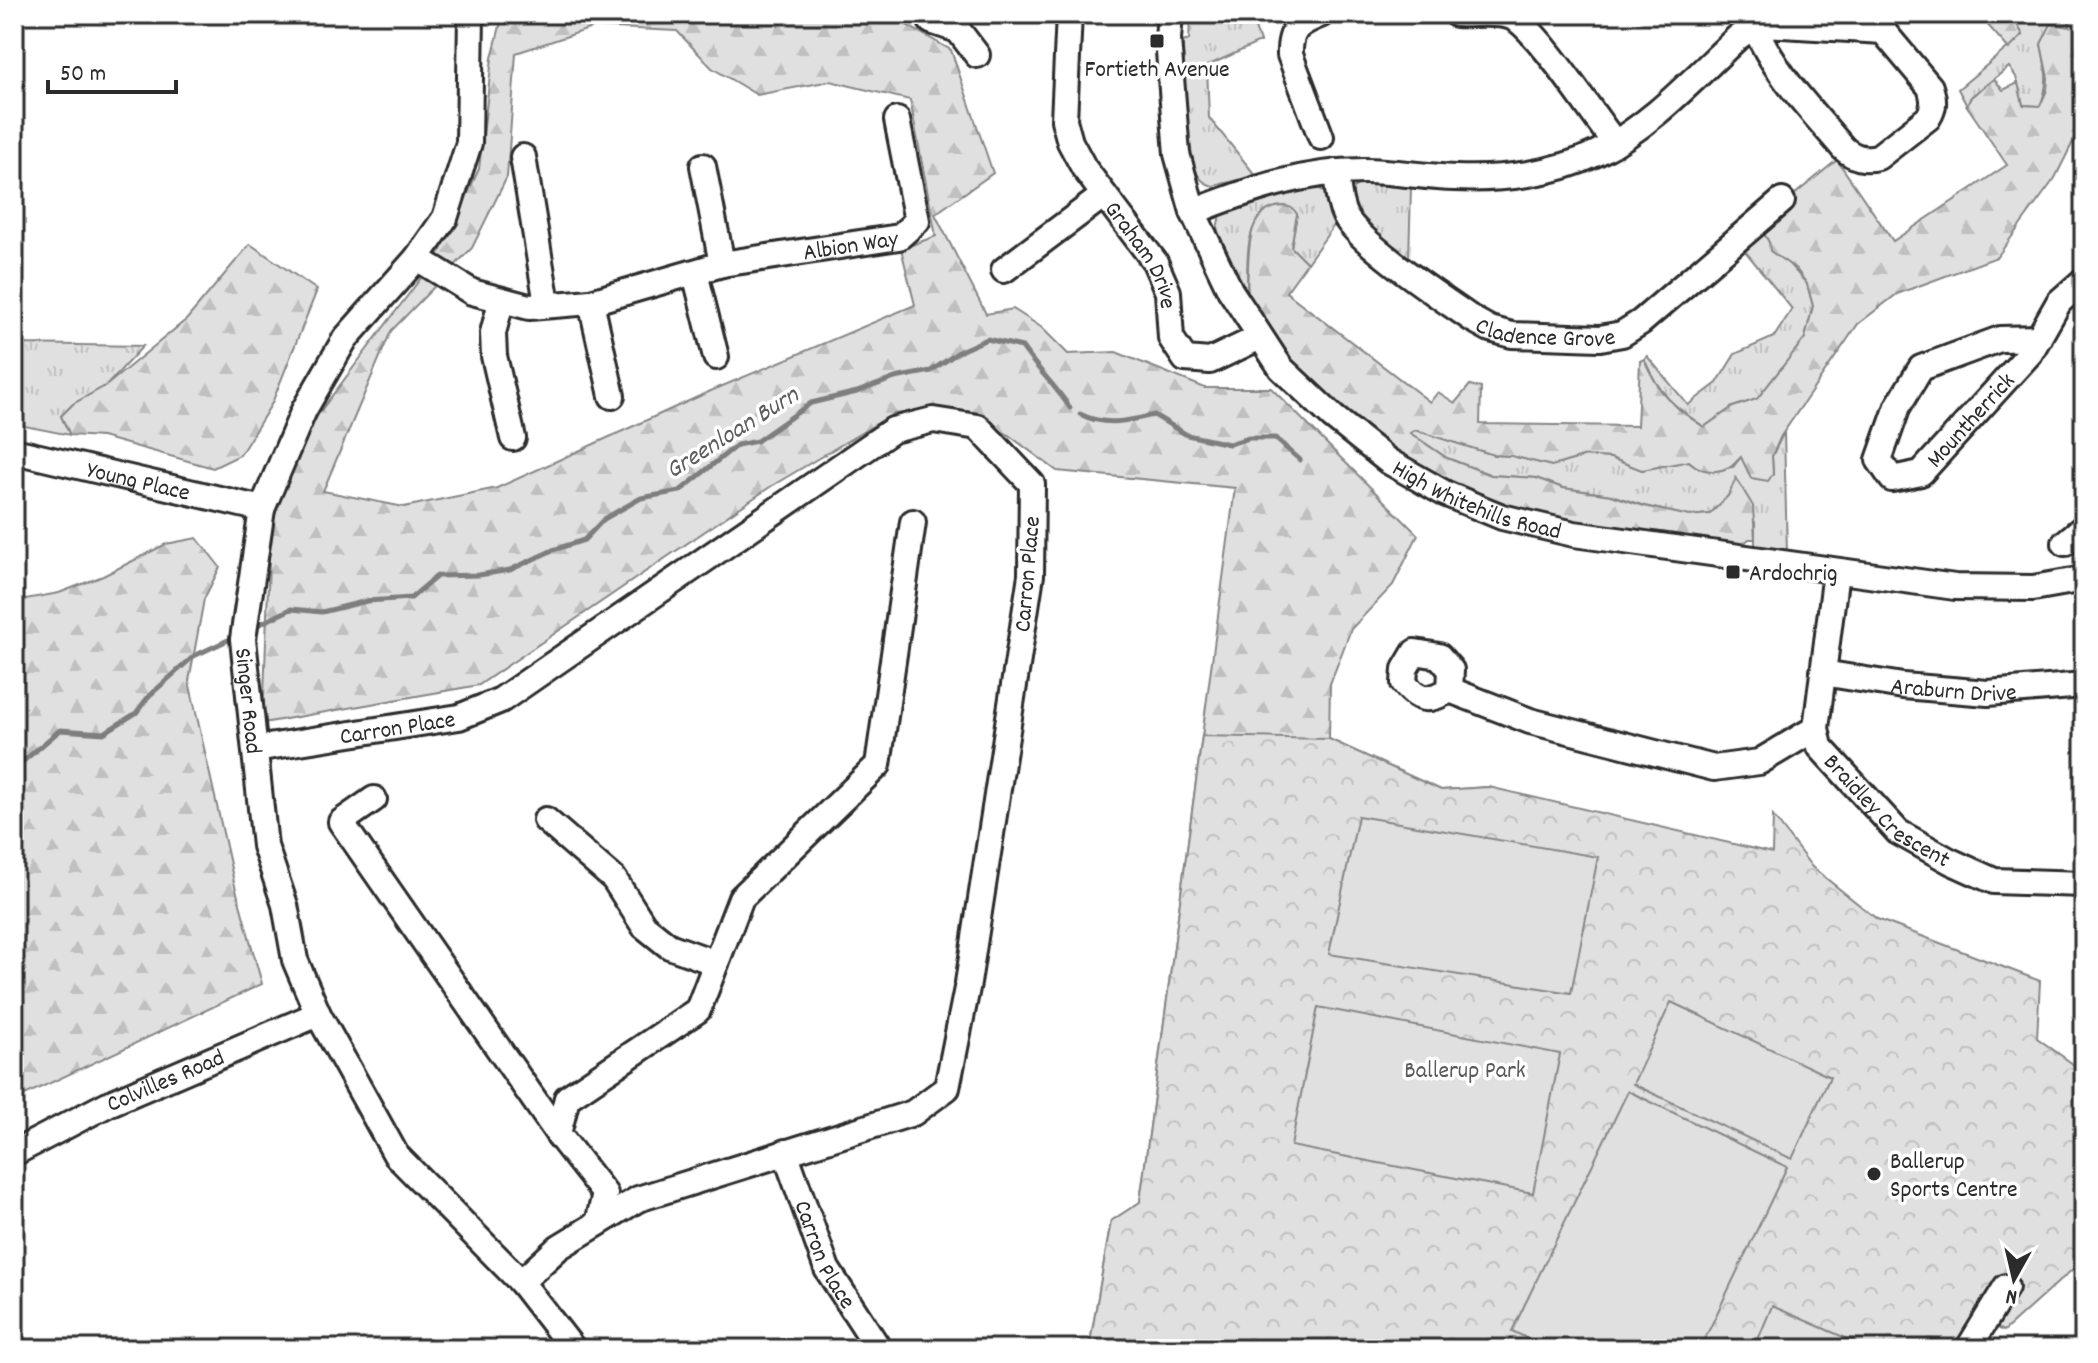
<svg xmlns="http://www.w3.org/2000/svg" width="2098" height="1363" font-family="Dekko,sans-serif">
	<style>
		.grass { fill: url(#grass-tufts); stroke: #868686; stroke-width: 2 }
		.forest { fill: url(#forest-firs); stroke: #868686; stroke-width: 2; fill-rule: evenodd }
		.park { fill: url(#park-crowns); stroke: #868686; stroke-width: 2 }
		.garden { fill: #e0e0e0; stroke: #868686; stroke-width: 2 }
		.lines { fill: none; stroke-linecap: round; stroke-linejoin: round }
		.stream { stroke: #7e7e7e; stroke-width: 5 }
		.minor-casing { stroke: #2b2b2b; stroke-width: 30 }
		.minor { stroke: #fff; stroke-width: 24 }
		.poi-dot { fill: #2b2b2b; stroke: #fff; stroke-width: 3 }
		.labels { text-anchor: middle; stroke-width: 7; stroke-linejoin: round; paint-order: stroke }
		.poi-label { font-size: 24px; fill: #2b2b2b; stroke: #fff; text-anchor: start }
		.street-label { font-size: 24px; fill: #2b2b2b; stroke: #fff }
		.park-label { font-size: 24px; fill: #585858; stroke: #fff }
		.water-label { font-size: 26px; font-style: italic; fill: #5c5c5c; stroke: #fff }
	</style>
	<defs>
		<pattern id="grass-tufts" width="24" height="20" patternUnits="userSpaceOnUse" patternTransform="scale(2)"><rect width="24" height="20" fill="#e0e0e0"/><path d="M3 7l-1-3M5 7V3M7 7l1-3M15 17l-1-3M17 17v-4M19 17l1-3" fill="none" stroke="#c0c0c0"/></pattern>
		<pattern id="forest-firs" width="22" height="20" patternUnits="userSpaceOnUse" patternTransform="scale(2)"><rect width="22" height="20" fill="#e0e0e0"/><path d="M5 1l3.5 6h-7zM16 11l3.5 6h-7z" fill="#c0c0c0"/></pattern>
		<pattern id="park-crowns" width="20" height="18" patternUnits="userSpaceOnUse" patternTransform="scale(2)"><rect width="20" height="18" fill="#e0e0e0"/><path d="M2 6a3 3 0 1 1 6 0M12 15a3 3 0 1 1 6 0" fill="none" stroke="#c0c0c0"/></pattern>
	</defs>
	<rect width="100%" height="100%" fill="#fff"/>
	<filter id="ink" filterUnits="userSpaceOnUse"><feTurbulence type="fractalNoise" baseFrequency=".0125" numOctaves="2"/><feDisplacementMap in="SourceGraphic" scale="16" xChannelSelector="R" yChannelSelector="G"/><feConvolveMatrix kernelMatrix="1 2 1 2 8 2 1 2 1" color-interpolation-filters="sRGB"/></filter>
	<g filter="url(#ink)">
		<g class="grass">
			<path d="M1185 14H1250L1260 42 1207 66 1209 118 1256 176 1213 186C1206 184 1201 181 1198 175 1186 151 1183 70 1183 42L1189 40 1190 20 1185 18Z"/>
			<path d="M2011 14H2069L2070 27 2041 44C2046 68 2050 83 2040 106L2023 105 2016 77 2009 67 1971 97 1967 106 1958 89 2023 35Z"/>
			<path d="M1359 184 1411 188 1409 260C1401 254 1390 249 1383 242 1378 237 1376 231 1372 226 1360 214 1351 207 1352 189Z"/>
			<path d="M1319 188 1326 194 1335 224 1307 263 1291 247 1297 214 1266 211C1243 229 1248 267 1247 294 1235 272 1208 240 1221 215L1304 189Z"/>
			<path d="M1760 227 1769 242 1807 284 1813 306 1805 338 1757 399 1733 407 1704 427C1673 406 1659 394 1644 359L1647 356 1688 405 1717 383 1735 354 1774 337 1792 309 1741 246Z"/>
			<polygon points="14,344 143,346 107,385 73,404 61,416 70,435 14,424"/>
			<path d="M1415 430 1494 455 1512 456 1552 466 1586 456 1611 458 1642 470 1689 461C1704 475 1714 469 1733 467L1741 457 1773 474 1772 456 1784 432 1787 552 1755 548V523L1737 479 1728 496 1710 514 1689 516 1644 506 1611 495 1563 488 1536 478 1491 475 1447 458 1410 433Z"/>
		</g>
		<g class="forest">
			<path d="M503 14H887L951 50 993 173 935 214 986 314 1013 309 1041 327 1068 354 1116 352 1205 388H1271L1418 535 1393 585 1351 629 1330 684 1329 739 1441 790 1489 787 1089 1349 1111 1221 1140 1202 1235 488 1057 471 1007 434 950 410 893 414 770 487 479 685 263 723 270 533 287 471 319 413 439 254 479 169 492 58ZM595 27 677 31 712 68 757 95 830 81 910 100 936 236 901 249 915 305 713 390 497 488 404 507 323 491 391 331 472 248 507 177 516 53Z"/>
			<polygon points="1978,14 2011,14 2023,35 2009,49"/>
			<path d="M2069 14H2084V120L2055 178 1997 257 1897 294 1858 324 1781 436 1772 456 1773 474 1768 481 1751 478 1741 457C1727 474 1705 476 1689 461L1642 470 1611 458 1586 456 1552 466 1512 456 1494 455 1415 430 1410 433 1447 458 1491 475 1536 478 1563 488 1611 495 1644 506 1689 516 1710 514 1728 496 1736 478 1753 506 1755 539H1749L1743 544 1721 546C1667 536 1613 530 1560 518 1459 496 1366 442 1297 366 1279 347 1258 320 1249 296 1246 288 1248 276 1248 266 1249 241 1250 208 1283 206 1290 206 1293 208 1297 214L1291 247 1307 263 1286 292 1430 402 1438 392 1455 403 1470 385 1481 388 1480 424 1637 426 1640 361 1644 359C1659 394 1672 406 1704 427L1733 407 1757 399 1805 338 1813 306 1807 284 1796 269 1770 251 1769 242 1760 227 1789 199 1837 160 1893 241 2007 165 1967 106 1971 97 1994 79 2003 90 2018 83 2023 105 2040 106 2047 90 2048 78 2041 44 2051 24 2070 27Z"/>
			<polygon points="250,244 317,290 272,403 240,455 213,468 102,437 70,435 61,416 73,404 107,385 187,319"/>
			<polygon points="197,538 220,567 204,599 189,681 234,882 262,984 14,1100 14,601 59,593 103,576 166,544"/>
		</g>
		<polygon class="park" points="1202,736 1329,739 1441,790 1489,787 1772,853 1773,816 1812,867 1877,919 2040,981 2037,1038 2084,1072 2084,1259 2004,1331 1974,1317 1958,1349 1089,1349 1111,1221 1140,1202"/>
		<g class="garden">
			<polygon points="1358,816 1598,857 1571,993 1329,954"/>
			<polygon points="1671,1002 1830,1077 1792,1159 1633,1084"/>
			<polygon points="1318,1007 1560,1054 1533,1193 1291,1146"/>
			<polygon points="1628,1091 1787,1167 1700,1349 1549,1349 1512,1331"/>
			<polygon points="1772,1306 1871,1349 1754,1349"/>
		</g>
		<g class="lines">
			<g class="stream">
				<path d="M1080 414C1105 427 1128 421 1154 415L1187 435 1229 444 1249 438H1275L1300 460"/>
				<path d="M260 624 291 609 322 612 367 601 411 598 437 576 479 575 510 570 553 550 584 540 604 519 641 498 680 491 737 445 757 441 811 403 857 392 895 378 931 371 960 351 987 339 1022 347C1037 369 1055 385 1070 408"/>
				<polyline points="14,769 60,730 104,733 136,713 149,696 194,656 228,640"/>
			</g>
			<defs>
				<g id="minor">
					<path id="s1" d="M471 14 469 143 445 218 417 258 345 339 304 410 262 509 243 639 265 846 285 905 295 960 318 1014 396 1155 521 1282 573 1349"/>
					<path id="s2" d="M1069 14 1064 120 1070 142 1084 168 1155 262 1168 292 1171 338 1185 359 1210 361 1260 337"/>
					<path id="s3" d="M1170 14 1168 39 1177 154 1193 212 1230 290 1281 368 1333 417 1388 461 1444 493 1502 517 1574 534 1955 587 2033 588 2084 579"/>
					<path d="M1456 14C1472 15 1497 11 1512 17 1535 26 1595 118 1615 143"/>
					<polyline points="931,21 958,30 977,55"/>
					<path d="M1321 137 1290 55C1289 29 1299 23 1322 14"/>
					<polyline points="523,157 547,304"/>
					<polyline points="703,166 722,264"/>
					<path id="s4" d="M1336 172C1338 187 1338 202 1345 216 1360 244 1442 298 1472 319L1490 329 1512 335 1600 338 1622 334 1641 322 1782 201"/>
					<path d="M1193 212C1248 190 1304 171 1364 171 1394 171 1424 177 1455 178 1501 180 1555 174 1597 153 1651 126 1694 78 1737 38 1746 31 1754 27 1764 24L1883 31 1930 87C1934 99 1935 107 1928 118L1878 157C1864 160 1854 158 1843 148 1811 110 1774 73 1755 27"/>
					<path id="s5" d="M417 258 472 292 529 307 591 302 722 264 899 237 917 221 897 120"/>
					<polyline points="1004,270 1104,195"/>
					<polyline points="695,273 716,357"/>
					<polyline points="501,302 493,333 494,356 513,438"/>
					<polyline points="591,302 612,396"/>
					<path id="s6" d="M2039 338 2000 339 1921 368 1898 406 1879 460 1892 479 1921 473 2030 353 2059 302 2084 280"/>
					<path id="s7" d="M14 451 262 509"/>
					<polyline points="2065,543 2084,527"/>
					<path id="s8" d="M1836 572 1816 728 1820 747 1898 832 1950 861 1994 881 2084 884"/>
					<path d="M1415 652 1439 656 1451 670 1450 690C1429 701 1420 703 1404 683L1405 669Z"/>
					<path id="s9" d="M1823 673 1903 686 1988 693 2084 685"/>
					<polyline points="1450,690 1530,721 1714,768 1759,762 1816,728"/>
					<path id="s10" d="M255 749 459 717 501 700 893 430 933 420 978 427 1032 484 1031 575 968 983 947 1088 913 1113 638 1199 559 1247 521 1282"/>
					<polyline points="374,799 341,822 558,1134"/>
					<polyline points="546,820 614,879 644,926 669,946 716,963"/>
					<path id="s11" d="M785 1152 827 1269 879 1349"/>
					<path id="s12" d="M14 1153 108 1104 318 1014"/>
					<polyline points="598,1223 605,1194 558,1134 567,1098 698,1010 741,898 878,765 913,522"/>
					<polyline points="1968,1349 2006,1287"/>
				</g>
			</defs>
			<use href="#minor" class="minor-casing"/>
			<use href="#minor" class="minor"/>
		</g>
	</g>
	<g class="poi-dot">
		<rect x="1149" y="33" width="16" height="16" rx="4"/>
		<rect x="1725" y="564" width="16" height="16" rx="4"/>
		<circle cx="1874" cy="1174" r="8"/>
	</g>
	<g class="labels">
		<g class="poi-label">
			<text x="1157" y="76" text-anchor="middle">Fortieth Avenue</text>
			<text x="1749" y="580">Ardochrig</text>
			<text x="1890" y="1168">Ballerup<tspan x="1890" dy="28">Sports Centre</tspan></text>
		</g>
		<g class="street-label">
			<text dy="8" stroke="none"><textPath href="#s5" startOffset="452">Albion Way</textPath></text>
			<text dy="8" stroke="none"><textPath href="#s2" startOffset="264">Graham Drive</textPath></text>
			<text dy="8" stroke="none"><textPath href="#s4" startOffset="286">Cladence Grove</textPath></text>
			<text dy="8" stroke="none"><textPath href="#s6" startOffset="350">Mountherrick</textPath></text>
			<text dy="8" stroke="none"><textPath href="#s7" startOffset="128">Young Place</textPath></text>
			<text dy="8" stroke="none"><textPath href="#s3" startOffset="620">High Whitehills Road</textPath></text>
			<text transform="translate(1026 574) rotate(-85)" y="8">Carron Place</text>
			<text dy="8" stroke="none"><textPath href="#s9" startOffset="132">Araburn Drive</textPath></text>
			<text dy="8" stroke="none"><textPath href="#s1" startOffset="748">Singer Road</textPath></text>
			<text dy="8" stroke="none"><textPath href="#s10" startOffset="144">Carron Place</textPath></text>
			<text dy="8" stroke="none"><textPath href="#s8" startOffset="270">Braidley Crescent</textPath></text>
			<text dy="8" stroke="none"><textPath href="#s12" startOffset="168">Colvilles Road</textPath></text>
			<text dy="8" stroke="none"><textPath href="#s11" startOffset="110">Carron Place</textPath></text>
		</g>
		<g class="park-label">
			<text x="1465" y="1077">Ballerup Park</text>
		</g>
		<g class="water-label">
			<text transform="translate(731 431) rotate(-32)" y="9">Greenloan Burn</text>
		</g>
	</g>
	<rect width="2098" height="1363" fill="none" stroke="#fff" stroke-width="48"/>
	<rect x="24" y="24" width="2050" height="1315" fill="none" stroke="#2b2b2b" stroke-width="3" filter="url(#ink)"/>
	<g transform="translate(2014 1279) rotate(188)" stroke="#ffffff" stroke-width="6" paint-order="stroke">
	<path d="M0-6L14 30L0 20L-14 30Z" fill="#2b2b2b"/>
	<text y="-12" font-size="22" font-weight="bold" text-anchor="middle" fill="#2b2b2b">N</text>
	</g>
	<path d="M48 80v12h128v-12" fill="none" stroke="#2b2b2b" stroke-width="4"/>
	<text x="60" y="80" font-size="24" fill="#2b2b2b" stroke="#ffffff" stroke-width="6" paint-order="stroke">50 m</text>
</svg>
